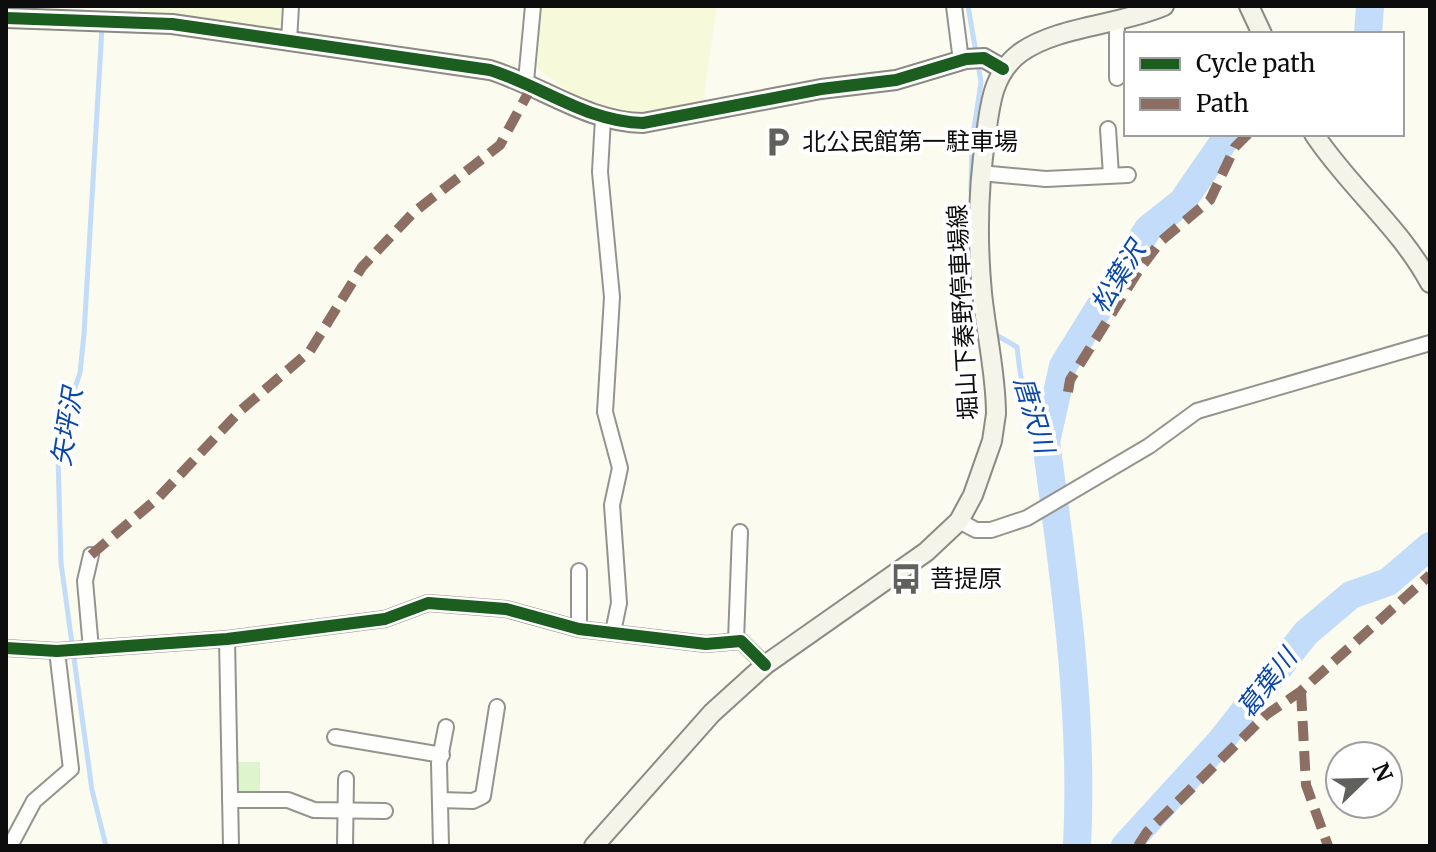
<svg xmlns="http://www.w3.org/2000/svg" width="1436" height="852" font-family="Merriweather,'Noto Sans JP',serif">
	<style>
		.farmland { fill: #f7f9db }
		.green { fill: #def4cd }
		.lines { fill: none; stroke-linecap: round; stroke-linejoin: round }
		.stream { stroke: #c2dcf9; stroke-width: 5 }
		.river { stroke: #c2dcf9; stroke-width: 28 }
		.street-casing { stroke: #94948f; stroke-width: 18 }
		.secondary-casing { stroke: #8b8b86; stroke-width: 22 }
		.street { stroke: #fefefd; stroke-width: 14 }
		.secondary { stroke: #f4f5e8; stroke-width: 18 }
		.quiet { stroke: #8d6e63; stroke-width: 10; stroke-dasharray: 20 10; stroke-linecap: butt }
		.cycleway-casing { stroke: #fff; stroke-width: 17 }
		.cycleway { stroke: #1b5e20; stroke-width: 12 }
		.labels { text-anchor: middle; stroke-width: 8; stroke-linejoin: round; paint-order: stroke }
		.poi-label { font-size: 24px; fill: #0d0d0d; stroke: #fff; text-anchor: start }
		.street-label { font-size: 24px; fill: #0d0d0d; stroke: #fff }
		.water-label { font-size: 26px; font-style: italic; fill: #0947ac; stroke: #fff }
	</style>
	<rect width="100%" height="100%" fill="#fbfbf0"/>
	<g class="farmland">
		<polygon points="138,6 282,6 281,24 267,30 139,11"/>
		<polygon points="537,6 717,6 703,103 670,112 621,115 575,96 532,64"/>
	</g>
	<polygon class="green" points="235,762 260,762 260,795 239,795 235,788"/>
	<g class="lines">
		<g class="stream">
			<polyline points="968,6 981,82 972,142 971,191"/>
			<polyline points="102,27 84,334 80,373 63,423 58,457 61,563 92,790 106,846"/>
			<polyline points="971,253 976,311"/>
			<path d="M993 333 1017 347C1021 383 1024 412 1046 442"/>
		</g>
		<g class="river">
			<polyline points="1368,34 1370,6"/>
			<path d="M1077 846C1084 712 1064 575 1046 442L1063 366 1148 229 1182 202 1229 134"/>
			<polyline points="1125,846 1220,742 1306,633 1351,595 1388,582 1430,546"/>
		</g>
		<defs>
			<g id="street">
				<polyline points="954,6 961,61"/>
				<polyline points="289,41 291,6"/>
				<polyline points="1117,78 1117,23"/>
				<polyline points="526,81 533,6"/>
				<polyline points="603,118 600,172 612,297 605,412 620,468 612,505 619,603 613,632"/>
				<polyline points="1108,129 1111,175"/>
				<polyline points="980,173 1046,179 1128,175"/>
				<polyline points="959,521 976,530 991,530 1027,518 1149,446 1197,411 1430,343"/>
				<polyline points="91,555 85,581 91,649"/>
				<polyline points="579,629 579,571"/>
				<polyline points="227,639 231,846"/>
				<polyline points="736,641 740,532"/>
				<polyline points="6,648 57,651 227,639 385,619 428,603 506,609 579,629 706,644 741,641 765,665"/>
				<polyline points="335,737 442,755"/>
				<polyline points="230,800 288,800 314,810 385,811"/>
				<polyline points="440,800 473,801 483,796 497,707"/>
				<polyline points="10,846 34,801 71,769 57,651"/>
				<polyline points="345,846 346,779"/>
				<polyline points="441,846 439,763 446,727"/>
			</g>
			<g id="secondary">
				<polyline points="1249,6 1262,34"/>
				<path d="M6 18 172 24 490 70C542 86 587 122 643 123L821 89 896 80 966 59 984 58 1003 69"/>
				<path d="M1314 134C1349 187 1400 227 1430 283"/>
				<path d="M594 846 712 713 765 665 926 552 959 521 973 495 992 441 996 414C996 373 986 333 982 293 977 240 978 187 986 135 990 104 993 73 1020 53 1057 26 1121 25 1164 6"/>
			</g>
		</defs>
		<use href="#street" class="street-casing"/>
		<use href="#secondary" class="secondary-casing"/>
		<use href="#street" class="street"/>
		<use href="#secondary" class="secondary"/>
		<g class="quiet">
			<polyline points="1068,392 1070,380 1139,270 1161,241 1210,200 1235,147 1248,134"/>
			<polyline points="91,555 159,497 240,411 310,351 362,267 414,212 500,145 533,84"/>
			<polyline points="1301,691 1306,785 1328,846"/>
			<polyline points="1138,846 1147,832 1266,715 1301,691 1430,575"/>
		</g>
		<defs>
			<g id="cycleway">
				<path d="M6 18 172 24 490 70C542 86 587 122 643 123L821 89 896 80 966 59 984 58 1003 69"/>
				<polyline points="6,648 57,651 227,639 385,619 428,603 506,609 579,629 706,644 741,641 765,665"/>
			</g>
		</defs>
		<use href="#cycleway" class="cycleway-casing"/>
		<use href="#cycleway" class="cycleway"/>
	</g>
	<defs>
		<symbol id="parking-bare" viewBox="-9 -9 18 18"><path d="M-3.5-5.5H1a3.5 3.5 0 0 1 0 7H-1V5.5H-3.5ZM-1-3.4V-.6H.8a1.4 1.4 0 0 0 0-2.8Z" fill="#60605c" stroke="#fff" stroke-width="2.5" paint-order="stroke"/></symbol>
		<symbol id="bus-bare" viewBox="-9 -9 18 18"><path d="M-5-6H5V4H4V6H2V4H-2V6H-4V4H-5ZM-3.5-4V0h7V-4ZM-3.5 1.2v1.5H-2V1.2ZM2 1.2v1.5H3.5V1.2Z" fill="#60605c" stroke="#fff" stroke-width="2.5" paint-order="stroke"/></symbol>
	</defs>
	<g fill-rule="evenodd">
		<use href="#parking-bare" x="756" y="120" width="44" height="44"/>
		<use href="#bus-bare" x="884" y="557" width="44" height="44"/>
	</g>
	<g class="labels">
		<g class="poi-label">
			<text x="802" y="150">北公民館第一駐車場</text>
			<text x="930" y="587">菩提原</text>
		</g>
		<g class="street-label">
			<text transform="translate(963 312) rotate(-93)" y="8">堀山下秦野停車場線</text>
		</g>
		<g class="water-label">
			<text transform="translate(1118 277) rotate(-58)" y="9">松葉沢</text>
			<text transform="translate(1034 415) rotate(73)" y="9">唐沢川</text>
			<text transform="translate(67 427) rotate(-81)" y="9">矢坪沢</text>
			<text transform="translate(1267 683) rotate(-52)" y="9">葛葉川</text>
		</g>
	</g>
	<rect width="1436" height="852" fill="none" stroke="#0d0d0d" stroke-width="16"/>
	<rect x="1124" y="32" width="280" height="104" fill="#ffffff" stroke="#9e9e9e" stroke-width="2"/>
	<rect x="1140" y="58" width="40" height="12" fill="#1b5e20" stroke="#9e9e9e" stroke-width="2"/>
	<text x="1196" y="72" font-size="24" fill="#0d0d0d">Cycle path</text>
	<rect x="1140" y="98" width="40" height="12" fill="#8d6e63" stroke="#9e9e9e" stroke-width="2"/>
	<text x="1196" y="112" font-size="24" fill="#0d0d0d">Path</text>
	<g transform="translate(1364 780) rotate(67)"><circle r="38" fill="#ffffff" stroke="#9e9e9e" stroke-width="2"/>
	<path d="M0-6L14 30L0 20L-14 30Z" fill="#60605c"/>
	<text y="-12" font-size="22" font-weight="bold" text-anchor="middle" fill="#0d0d0d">N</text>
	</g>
</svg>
